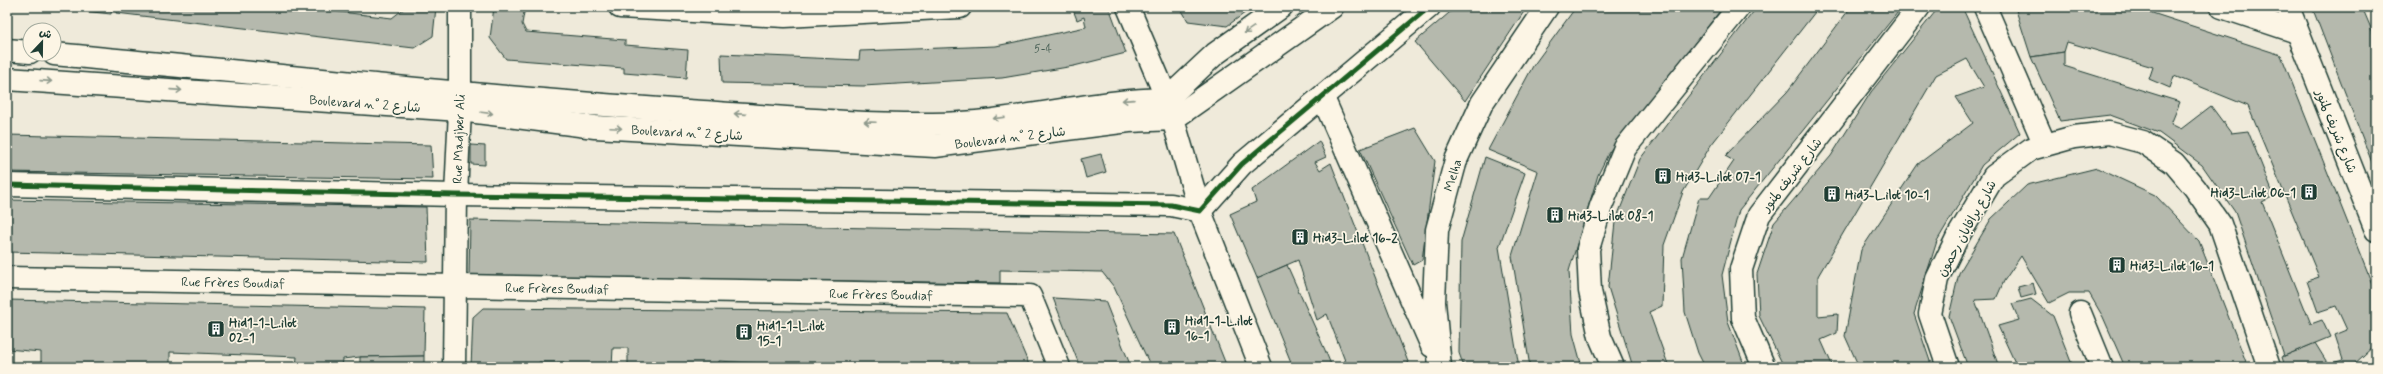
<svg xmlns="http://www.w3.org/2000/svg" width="2383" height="374" font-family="Mynerve,'Playpen Sans Arabic',sans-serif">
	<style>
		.building { fill: #b5b9ad; stroke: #1f3d34 }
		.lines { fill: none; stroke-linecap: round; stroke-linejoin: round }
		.minor-casing { stroke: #1f3d34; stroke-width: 25 }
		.major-casing { stroke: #1f3d34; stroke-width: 25 }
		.minor { stroke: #fcf5e5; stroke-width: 22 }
		.major { stroke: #fcf5e5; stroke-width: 22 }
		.cycleway-casing { stroke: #fcf5e5; stroke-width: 8 }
		.cycleway { stroke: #1b5e20; stroke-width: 5 }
		.oneway { stroke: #8e998c }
		.labels { text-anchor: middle; stroke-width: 3.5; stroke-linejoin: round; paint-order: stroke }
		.number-label { font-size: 11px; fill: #445c52 }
		.street-label { font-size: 13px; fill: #1f3d34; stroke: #fcf5e5 }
		.poi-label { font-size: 13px; font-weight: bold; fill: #1f3d34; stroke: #fcf5e5; text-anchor: start }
	</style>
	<rect width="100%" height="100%" fill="#efeada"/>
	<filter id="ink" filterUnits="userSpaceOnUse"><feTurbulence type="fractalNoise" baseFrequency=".025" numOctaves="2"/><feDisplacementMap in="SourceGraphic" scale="8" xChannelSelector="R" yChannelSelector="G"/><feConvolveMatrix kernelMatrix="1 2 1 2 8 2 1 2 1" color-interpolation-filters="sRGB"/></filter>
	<g filter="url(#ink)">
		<g class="building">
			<polygon points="46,7 112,7 111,14"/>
			<polygon points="117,7 298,7 392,18 406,7 436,7 433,36 414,48 116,13"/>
			<polygon points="494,7 525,7 522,24 526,32 625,40 625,45 688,50 686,78 624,73 624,68 506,59 490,38"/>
			<polygon points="1072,7 1109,7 1126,53 1074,66 1002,78 863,86 722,83 721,54 859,60 860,51 996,46 1086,27 1084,17 1077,20"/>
			<polygon points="1180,7 1253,7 1227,26 1188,21"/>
			<polygon points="1456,7 1527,7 1465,101 1415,42"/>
			<polygon points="1576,7 1723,7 1609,152 1598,175 1569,271 1573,334 1582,367 1530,367 1512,256 1538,171 1488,150 1533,66"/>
			<polygon points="1757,7 1819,7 1711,145 1683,192 1664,245 1662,306 1649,312 1669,367 1633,367 1608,287 1615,222 1640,159"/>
			<polygon points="1851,7 1902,7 1739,210 1722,275 1728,322 1745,367 1705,367 1698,353 1685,312 1682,258 1699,198 1709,198 1734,161 1725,156 1787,92"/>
			<polygon points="1939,7 1962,7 2020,133 1982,165 1937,241 1914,314 1932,367 1859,367 1845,336 1861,250 1918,164 1973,123 1956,97 1984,87 1967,59 1936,75 1818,276 1818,316 1838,314 1837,333 1821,340 1833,367 1784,367 1759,316 1757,274 1774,223 1831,156 1871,92"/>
			<polygon points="2015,7 2134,7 2281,55 2376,294 2376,344 2351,367 2285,367 2282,357 2315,343 2328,364 2343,360 2335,335 2347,330 2336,306 2318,312 2307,281 2319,277 2248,106 2174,76 2170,88 2149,79 2153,67 2067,42 2064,52 2031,57"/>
			<polygon points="2312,7 2362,7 2376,40 2376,173"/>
			<polygon points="2064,52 2064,66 2180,102 2171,124 2181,129 2211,106 2231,133 2248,131 2274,196 2262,202 2311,324 2322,320 2330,337 2284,356 2235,212 2202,165 2159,133 2110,115 2060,121 2031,57"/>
			<polygon points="1415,128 1435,161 1422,260 1413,265 1360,149"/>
			<polygon points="7,135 431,145 433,179 7,172"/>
			<polygon points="1319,141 1326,157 1315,162 1320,170 1331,163 1410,367 1357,367 1356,363 1347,366 1327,314 1317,320 1298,260 1257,278 1230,214 1256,202 1252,190"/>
			<polygon points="471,145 485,146 485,165 471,164"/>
			<polygon points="1101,154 1106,172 1086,178 1081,159"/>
			<polygon points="1485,157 1525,173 1499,247 1519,367 1464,367 1459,353 1461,242"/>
			<polygon points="2097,168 2155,195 2199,241 2248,367 2125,367 2103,317 2089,293 2069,293 2049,303 2021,256 2004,281 1996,299 1975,300 1999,367 1968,367 1949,316 1959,273 1991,219 2027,185"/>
			<polygon points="7,200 426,207 428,262 7,252"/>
			<polygon points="470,220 1174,234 1227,367 1151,367 1114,287 1102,272 1000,270 1000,283 469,277"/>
			<polygon points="1287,265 1325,350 1332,367 1293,367 1257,278"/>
			<polygon points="2033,283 2036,294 2021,298 2018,287"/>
			<polygon points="1053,298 1105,301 1131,367 1080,367"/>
			<polygon points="2031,299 2053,316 2073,367 2017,367 1998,326 2019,320 2012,304"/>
			<polygon points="7,300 425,309 424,356 360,357 343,359 342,367 296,367 297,357 170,352 170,366 41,365 41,352 7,349"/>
			<polygon points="483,308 1007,313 1030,367 780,367 780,365 719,361 719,367 628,367 628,348 613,348 612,367 564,367 564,362 539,362 539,367 471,367 473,317"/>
			<polygon points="424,356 424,367 360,367 360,357"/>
		</g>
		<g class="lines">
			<defs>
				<g id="minor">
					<polyline points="620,7 785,16 960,7"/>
					<polyline points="1128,7 1167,99 1200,211 1261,367"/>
					<polyline points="1985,7 2045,145"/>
					<polyline points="2222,7 2297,32"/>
					<polyline points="2288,7 2376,230"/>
					<polyline points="1323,98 1432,346"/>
					<polyline points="7,185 456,195 1171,205 1200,211 1242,164 1429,7"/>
					<polyline points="7,278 1030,296 1059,367"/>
					<polyline points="2080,313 2102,367"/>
					<polyline points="454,367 456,195 460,110 460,7"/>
					<polyline points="1440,367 1434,302 1437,230 1456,160 1482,103 1547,7"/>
					<polyline points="1613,367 1600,337 1590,291 1588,249 1601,206 1625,148 1739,7"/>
					<polyline points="1764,367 1743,318 1741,269 1759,215 1919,7"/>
					<polyline points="1948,367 1930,314 1937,279 1957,238 1994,176 2031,149 2074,137 2109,133 2143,142 2174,163 2195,188 2220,224 2269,367"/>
				</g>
				<g id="major">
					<polyline points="7,50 30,52"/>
					<path d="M54 54C270 74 486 98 703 112 779 117 856 125 933 124 1011 124 1088 100 1167 99L1215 54 1281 7"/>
					<polyline points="7,79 460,110 595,127 935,146 1129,121 1173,119 1332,7"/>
				</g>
			</defs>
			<use href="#minor" class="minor-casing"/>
			<use href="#major" class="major-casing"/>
			<use href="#minor" class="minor"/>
			<use href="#major" class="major"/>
			<defs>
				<polyline id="cycleway" points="7,185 456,195 1171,205 1200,211 1242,164 1429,7"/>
			</defs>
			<use href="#cycleway" class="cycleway-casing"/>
			<use href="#cycleway" class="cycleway"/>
		</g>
		<defs><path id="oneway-shaft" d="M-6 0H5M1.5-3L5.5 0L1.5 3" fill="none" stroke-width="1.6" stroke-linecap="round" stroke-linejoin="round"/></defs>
		<g class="oneway">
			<use href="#oneway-shaft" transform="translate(1249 30) rotate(145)"/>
			<use href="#oneway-shaft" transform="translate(46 81) rotate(4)"/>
			<use href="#oneway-shaft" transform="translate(176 90) rotate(4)"/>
			<use href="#oneway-shaft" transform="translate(1128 100) rotate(176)"/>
			<use href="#oneway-shaft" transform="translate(487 113) rotate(7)"/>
			<use href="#oneway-shaft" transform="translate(740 114) rotate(-176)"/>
			<use href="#oneway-shaft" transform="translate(999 118) rotate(173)"/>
			<use href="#oneway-shaft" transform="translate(870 122) rotate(-178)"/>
			<use href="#oneway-shaft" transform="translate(616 128) rotate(3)"/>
		</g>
	</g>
	<defs>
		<symbol id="building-square" viewBox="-11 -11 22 22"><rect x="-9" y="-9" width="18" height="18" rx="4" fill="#1f3d34" stroke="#fcf5e5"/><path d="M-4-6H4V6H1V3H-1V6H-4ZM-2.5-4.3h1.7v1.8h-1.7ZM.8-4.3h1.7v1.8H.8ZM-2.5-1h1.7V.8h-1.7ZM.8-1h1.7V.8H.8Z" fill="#fff"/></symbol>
	</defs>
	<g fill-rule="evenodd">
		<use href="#building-square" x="1653" y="166" width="20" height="20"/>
		<use href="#building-square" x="2299" y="182" width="20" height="20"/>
		<use href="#building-square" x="1822" y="184" width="20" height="20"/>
		<use href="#building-square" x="1545" y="205" width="20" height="20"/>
		<use href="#building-square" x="1290" y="227" width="20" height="20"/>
		<use href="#building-square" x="2107" y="255" width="20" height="20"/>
		<use href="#building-square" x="1162" y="317" width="20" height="20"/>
		<use href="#building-square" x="206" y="319" width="20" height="20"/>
		<use href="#building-square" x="734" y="322" width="20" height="20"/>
	</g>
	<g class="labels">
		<g class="number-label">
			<text x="1043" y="52">5-4</text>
		</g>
		<g class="street-label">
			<text transform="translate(365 103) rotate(4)" y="5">Boulevard n° شارع 2</text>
			<text transform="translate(2337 131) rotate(68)" y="5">شارع شريف لمنور</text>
			<text transform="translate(687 132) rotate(3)" y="5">Boulevard n° شارع 2</text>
			<text transform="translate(1010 137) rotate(-7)" y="5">Boulevard n° شارع 2</text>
			<text transform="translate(458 139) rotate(-88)" y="5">Rue Madjber Ali</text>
			<text transform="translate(1791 174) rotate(-52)" y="5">شارع شريف لمنور</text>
			<text transform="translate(1452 175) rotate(-73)" y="5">Melha</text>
			<text transform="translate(1966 228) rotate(-61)" y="5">شارع برافابان رحمون</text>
			<text transform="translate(233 282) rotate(1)" y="5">Rue Frères Boudiaf</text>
			<text transform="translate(557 288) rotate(1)" y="5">Rue Frères Boudiaf</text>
			<text transform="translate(881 294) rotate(1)" y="5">Rue Frères Boudiaf</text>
		</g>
		<g class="poi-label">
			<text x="1676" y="181">Hid3-L.ilot 07-1</text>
			<text x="2296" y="197" text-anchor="end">Hid3-L.ilot 06-1</text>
			<text x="1845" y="199">Hid3-L.ilot 10-1</text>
			<text x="1568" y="220">Hid3-L.ilot 08-1</text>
			<text x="1313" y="242">Hid3-L.ilot 16-2</text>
			<text x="2130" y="270">Hid3-L.ilot 16-1</text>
			<text x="1185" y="325">Hid1-1-L.ilot<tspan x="1185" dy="15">16-1</tspan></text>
			<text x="229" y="327">Hid1-1-L.ilot<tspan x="229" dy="15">02-1</tspan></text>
			<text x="757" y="330">Hid1-1-L.ilot<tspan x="757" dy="15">15-1</tspan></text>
		</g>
	</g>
	<rect width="2383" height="374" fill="none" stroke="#fcf5e5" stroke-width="24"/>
	<rect x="12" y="12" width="2359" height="350" fill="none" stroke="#1f3d34" stroke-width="1.5" filter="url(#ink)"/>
	<g transform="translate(42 42) rotate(22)"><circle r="19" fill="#fcf5e5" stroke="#a4ab9e"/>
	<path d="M0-3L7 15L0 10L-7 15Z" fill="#1f3d34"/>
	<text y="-6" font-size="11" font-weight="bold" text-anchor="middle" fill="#1f3d34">ش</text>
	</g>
</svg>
